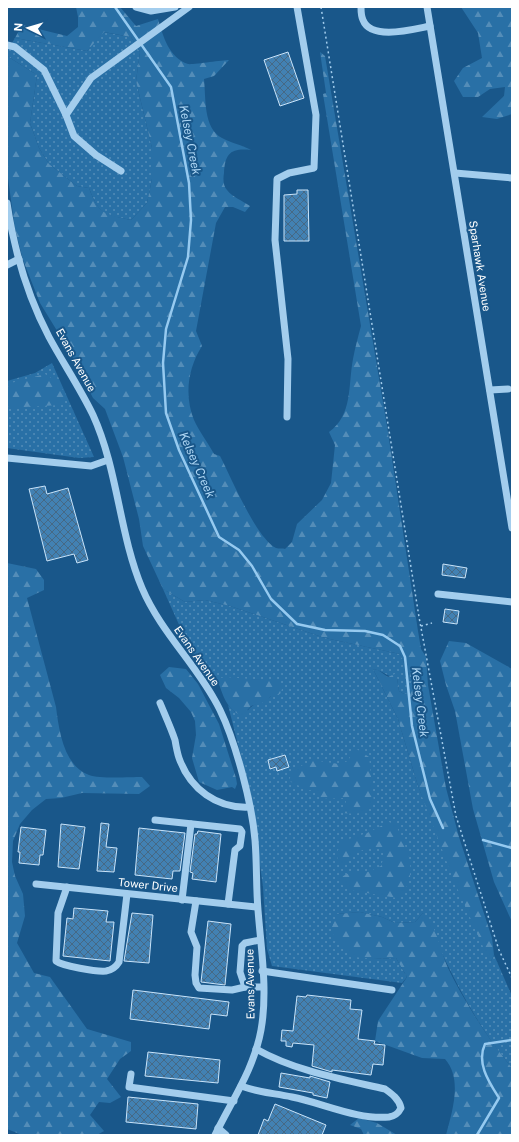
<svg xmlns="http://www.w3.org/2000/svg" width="519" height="1142" font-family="'Public Sans',sans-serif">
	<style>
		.green { fill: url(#green-dots) }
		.forest { fill: url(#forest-firs) }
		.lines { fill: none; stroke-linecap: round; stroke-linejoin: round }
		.stream { stroke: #96caf0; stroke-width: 2.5 }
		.building { fill: url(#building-cross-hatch); stroke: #c9e4fa }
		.path { stroke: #a3cded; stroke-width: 1.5; stroke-dasharray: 2 3; stroke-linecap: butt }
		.minor { stroke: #a3cded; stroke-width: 7 }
		.labels { text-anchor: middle; stroke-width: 4; stroke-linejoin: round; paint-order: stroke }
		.street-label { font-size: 11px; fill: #fff; stroke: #19578a }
		.water-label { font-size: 12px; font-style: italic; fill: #afd7f5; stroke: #19578a }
	</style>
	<defs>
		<pattern id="green-dots" width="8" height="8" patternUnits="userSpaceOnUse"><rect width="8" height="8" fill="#2970a6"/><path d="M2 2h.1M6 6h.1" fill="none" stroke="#548db8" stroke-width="1.8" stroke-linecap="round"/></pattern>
		<pattern id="forest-firs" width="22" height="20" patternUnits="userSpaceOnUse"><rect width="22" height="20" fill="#2970a6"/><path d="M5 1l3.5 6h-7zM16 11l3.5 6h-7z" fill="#548db8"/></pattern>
		<pattern id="building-cross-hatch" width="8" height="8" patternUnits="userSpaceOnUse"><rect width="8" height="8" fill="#4281b3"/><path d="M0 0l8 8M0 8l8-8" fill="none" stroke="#466985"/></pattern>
	</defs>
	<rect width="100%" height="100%" fill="#19578a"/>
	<g class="green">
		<path d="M103 32 131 37 140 52 136 81 152 148V179L147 203 131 220C105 215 99 215 89 188L77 186 49 164 39 148 30 123 37 75 7 56V51L15 38 87 51Z"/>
		<polygon points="52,363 94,457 79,458 7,448 7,381 35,373"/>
		<path d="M163 589 185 602 205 600 230 606 325 638 400 654 413 683 408 694H404L399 691 397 678C387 677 382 670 373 669L398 719 418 786 491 961 494 955 512 996V1068C473 1022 448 967 423 913L415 922 395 923 382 917 360 912 337 914 373 959 396 958 407 977 402 983 272 966 267 949 263 887 250 792 228 705 235 712 248 710C254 702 264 703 271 696L262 680 217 679 194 658Z"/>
	</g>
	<g class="forest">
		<path d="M76 7H120L136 26 158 19C163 36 169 58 188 64 192 65 222 60 229 60L214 76 204 79C206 98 203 128 222 138 231 143 242 145 251 150 231 148 225 153 224 173 223 178 223 186 227 190 232 197 243 201 250 206L245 212 233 207H225L216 223 196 331 202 346C188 368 184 395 194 420 199 431 208 443 214 454L220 456C231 477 256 538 276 548 279 549 283 548 285 549L292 542 297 524 322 500 331 483 335 445 329 432C353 415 348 385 353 359 355 348 358 337 361 326L323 94 326 93 320 52 325 56 387 426 418 631 421 649 426 657 428 685 446 788 459 837 492 938 494 955 491 961 488 958 454 881 418 786 398 719 373 669 378 670 388 677 395 674 397 678 399 691 404 694 408 693 413 683 400 654 325 638 230 606 205 600 185 602 163 589 143 546 139 519 123 457 105 409 93 398 67 347 40 303 23 260 15 229 7 171V56L37 75 30 123 39 148 49 164 77 186 89 188C99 215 105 214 131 220L147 203 152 179V148L136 81 140 52 131 37 104 32 87 51 15 38 22 25 67 36 78 27V17Z"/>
		<polygon points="461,7 512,7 512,114 497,119 482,117 504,96 505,87 490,89 478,97 463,97 454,81 463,68 482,58 478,33"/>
		<polygon points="45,374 56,381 66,394 60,405 7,408 7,384"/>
		<path d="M7 563 36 569 44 580V590L27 598 56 707C59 731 64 766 89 775 99 779 130 777 142 777L150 786 139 794 82 793 61 798 46 799 32 810 20 824 13 841 12 862 15 876 23 894 25 916 17 943 34 973 50 977 87 1029 131 1042V1051L120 1059 107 1079 121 1097 110 1103 99 1102 90 1115 104 1131 97 1135H22L7 1129Z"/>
		<polygon points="449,641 466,643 512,669 512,922 494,882 473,809 455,711 446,685 440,661"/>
		<polygon points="169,667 186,669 198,684 219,724 236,778 237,784 235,789 232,787 217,790 199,782 192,758 196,735 195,721 191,712 179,698 166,688 160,675"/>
		<path d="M225 677 275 681 279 683 282 689 280 694 271 696 265 702 251 706 242 716C225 708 223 694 217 679Z"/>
		<path d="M355 748 369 757 374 803C367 815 356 814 343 813L346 801 345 798 320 799 317 791 308 790 289 781 292 771 312 760 339 764 348 761Z"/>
		<path d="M389 822 396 825C407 850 422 878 397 898L349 890 341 884V877L351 872H368L381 866 384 856V847C367 847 354 850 346 865L338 864 337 852 343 841 367 833Z"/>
		<path d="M360 912 382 917 395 923 415 922 423 913C437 926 440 950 448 968 464 1001 488 1039 512 1068V1135H446C452 1112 463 1079 445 1059L422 1058 375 1041 378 1021 407 977 396 958 373 959 354 957 334 940 332 927 337 914Z"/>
		<polygon points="359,1118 377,1123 397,1135 364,1135 361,1129 350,1125"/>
	</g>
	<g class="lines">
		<g class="stream">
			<polyline points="115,7 171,87 189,183 191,220 188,257 166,329 163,363 166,413 179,450 219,537 239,550 252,566 271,599 297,624 325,630 365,631 383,635 400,646 405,657 412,726 430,799 443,828"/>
			<polyline points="483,840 512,848"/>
			<path d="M477 1135 499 1098C489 1082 476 1063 485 1044L512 1040"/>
		</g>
	</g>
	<g class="building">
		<polygon points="288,52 304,98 280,106 264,60"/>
		<polygon points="297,190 308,190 309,241 284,241 284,195 297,194"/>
		<polygon points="45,486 47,494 68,488 88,560 77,563 74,554 47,561 29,489"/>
		<polygon points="443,564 467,568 465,578 442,575"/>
		<polygon points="445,609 459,611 457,624 443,622"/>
		<polygon points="285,755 289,767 277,771 276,767 270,769 268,760"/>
		<polygon points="101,823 109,824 106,847 117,848 114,872 97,871"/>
		<polygon points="61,824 85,827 79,869 58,867"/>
		<polygon points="21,827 46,830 43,855 40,855 39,865 19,863 20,852 18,852"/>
		<polygon points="139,828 185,833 180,871 173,871 172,879 135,875"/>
		<polygon points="198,831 221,834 216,882 192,879 193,873 190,872 195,834 197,834"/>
		<polygon points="74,908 108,911 106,922 114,922 110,961 63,956 67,918 73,919"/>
		<polygon points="132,913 153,915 149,963 124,961"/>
		<polygon points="208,921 231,924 225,985 201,982"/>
		<polygon points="133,990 229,1002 227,1016 211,1014 209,1029 130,1019"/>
		<polygon points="307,995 351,1000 350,1009 362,1010 358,1039 375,1041 374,1044 385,1045 383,1065 373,1064 371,1075 332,1070 332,1072 312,1066 314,1045 293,1043 292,1047 286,1046 286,1041 281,1041 282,1030 293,1031 297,996 306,997"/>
		<polygon points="148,1052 220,1060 218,1083 145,1076"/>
		<polygon points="281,1073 310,1078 310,1076 330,1082 327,1098 313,1095 313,1093 279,1087"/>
		<polygon points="128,1097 198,1104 196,1129 126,1122"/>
		<polygon points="275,1104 326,1125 322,1135 258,1135 264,1119 268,1121"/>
	</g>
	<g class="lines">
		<g class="path">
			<polyline points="321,7 419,617 456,816 499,950 512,978"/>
			<polyline points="421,626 432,623"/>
		</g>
		<g class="minor">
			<polyline points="136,7 151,11 175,7"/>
			<path d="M361 7C361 11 361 16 363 20 371 41 414 29 430 26"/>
			<polyline points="427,7 512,528"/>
			<polyline points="7,45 15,47 44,70 66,115 74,136 96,155 121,171"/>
			<polyline points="66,115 91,78 189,7"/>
			<polyline points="455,173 512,178"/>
			<path d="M7 203C14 250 27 295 49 337 63 363 80 388 93 415 118 470 119 533 142 588 161 633 199 667 220 710 236 743 252 804 255 840 257 864 256 887 258 910 261 949 268 991 261 1030 254 1069 232 1100 215 1135"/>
			<polyline points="7,265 19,259"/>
			<polyline points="490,390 508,389"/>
			<polyline points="287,417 288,359 275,240 277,179 289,173 314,168 316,115 297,7"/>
			<polyline points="7,458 91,466 108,460"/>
			<polyline points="438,594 512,602"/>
			<path d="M160 703C165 715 171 728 175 740 176 746 177 752 179 758 190 789 217 809 250 807"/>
			<polyline points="155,820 240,829 242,832 240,846 235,850 228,904"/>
			<polyline points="36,884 257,907"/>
			<path d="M67 887 58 913 56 961C62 966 97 972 106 971 112 970 116 967 119 962L127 894"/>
			<polyline points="182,900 191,824"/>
			<polyline points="196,901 191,932 197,947 195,975 196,983 199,988 232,990 245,987 263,987"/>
			<polyline points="262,971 392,990"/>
			<polyline points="245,987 240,972 242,946 245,943 260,940"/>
			<polyline points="131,1074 129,1087 234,1101"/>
			<path d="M241 1086C261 1093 273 1093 292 1097 323 1103 357 1120 389 1117 395 1116 398 1114 401 1108 399 1099 392 1094 385 1089 341 1079 295 1071 256 1049"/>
			<polyline points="218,1128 226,1135"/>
		</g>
	</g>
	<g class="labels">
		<g class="street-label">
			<text transform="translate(480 266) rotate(81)" y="4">Sparhawk Avenue</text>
			<text transform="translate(76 360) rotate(61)" y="4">Evans Avenue</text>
			<text transform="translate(197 656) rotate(55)" y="4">Evans Avenue</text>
			<text transform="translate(148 885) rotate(6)" y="4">Tower Drive</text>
			<text transform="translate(250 984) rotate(-91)" y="4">Evans Avenue</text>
		</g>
		<g class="water-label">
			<text transform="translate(190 140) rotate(79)" y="4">Kelsey Creek</text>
			<text transform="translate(197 465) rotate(66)" y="4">Kelsey Creek</text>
			<text transform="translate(420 702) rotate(83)" y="4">Kelsey Creek</text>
		</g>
	</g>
	<rect width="519" height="1142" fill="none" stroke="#ffffff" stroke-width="16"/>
	<g transform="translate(28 28) rotate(275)" stroke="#19578a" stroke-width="3" paint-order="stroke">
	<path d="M0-3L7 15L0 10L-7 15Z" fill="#ffffff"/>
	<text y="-6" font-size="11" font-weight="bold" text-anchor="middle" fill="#ffffff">N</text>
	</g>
</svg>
